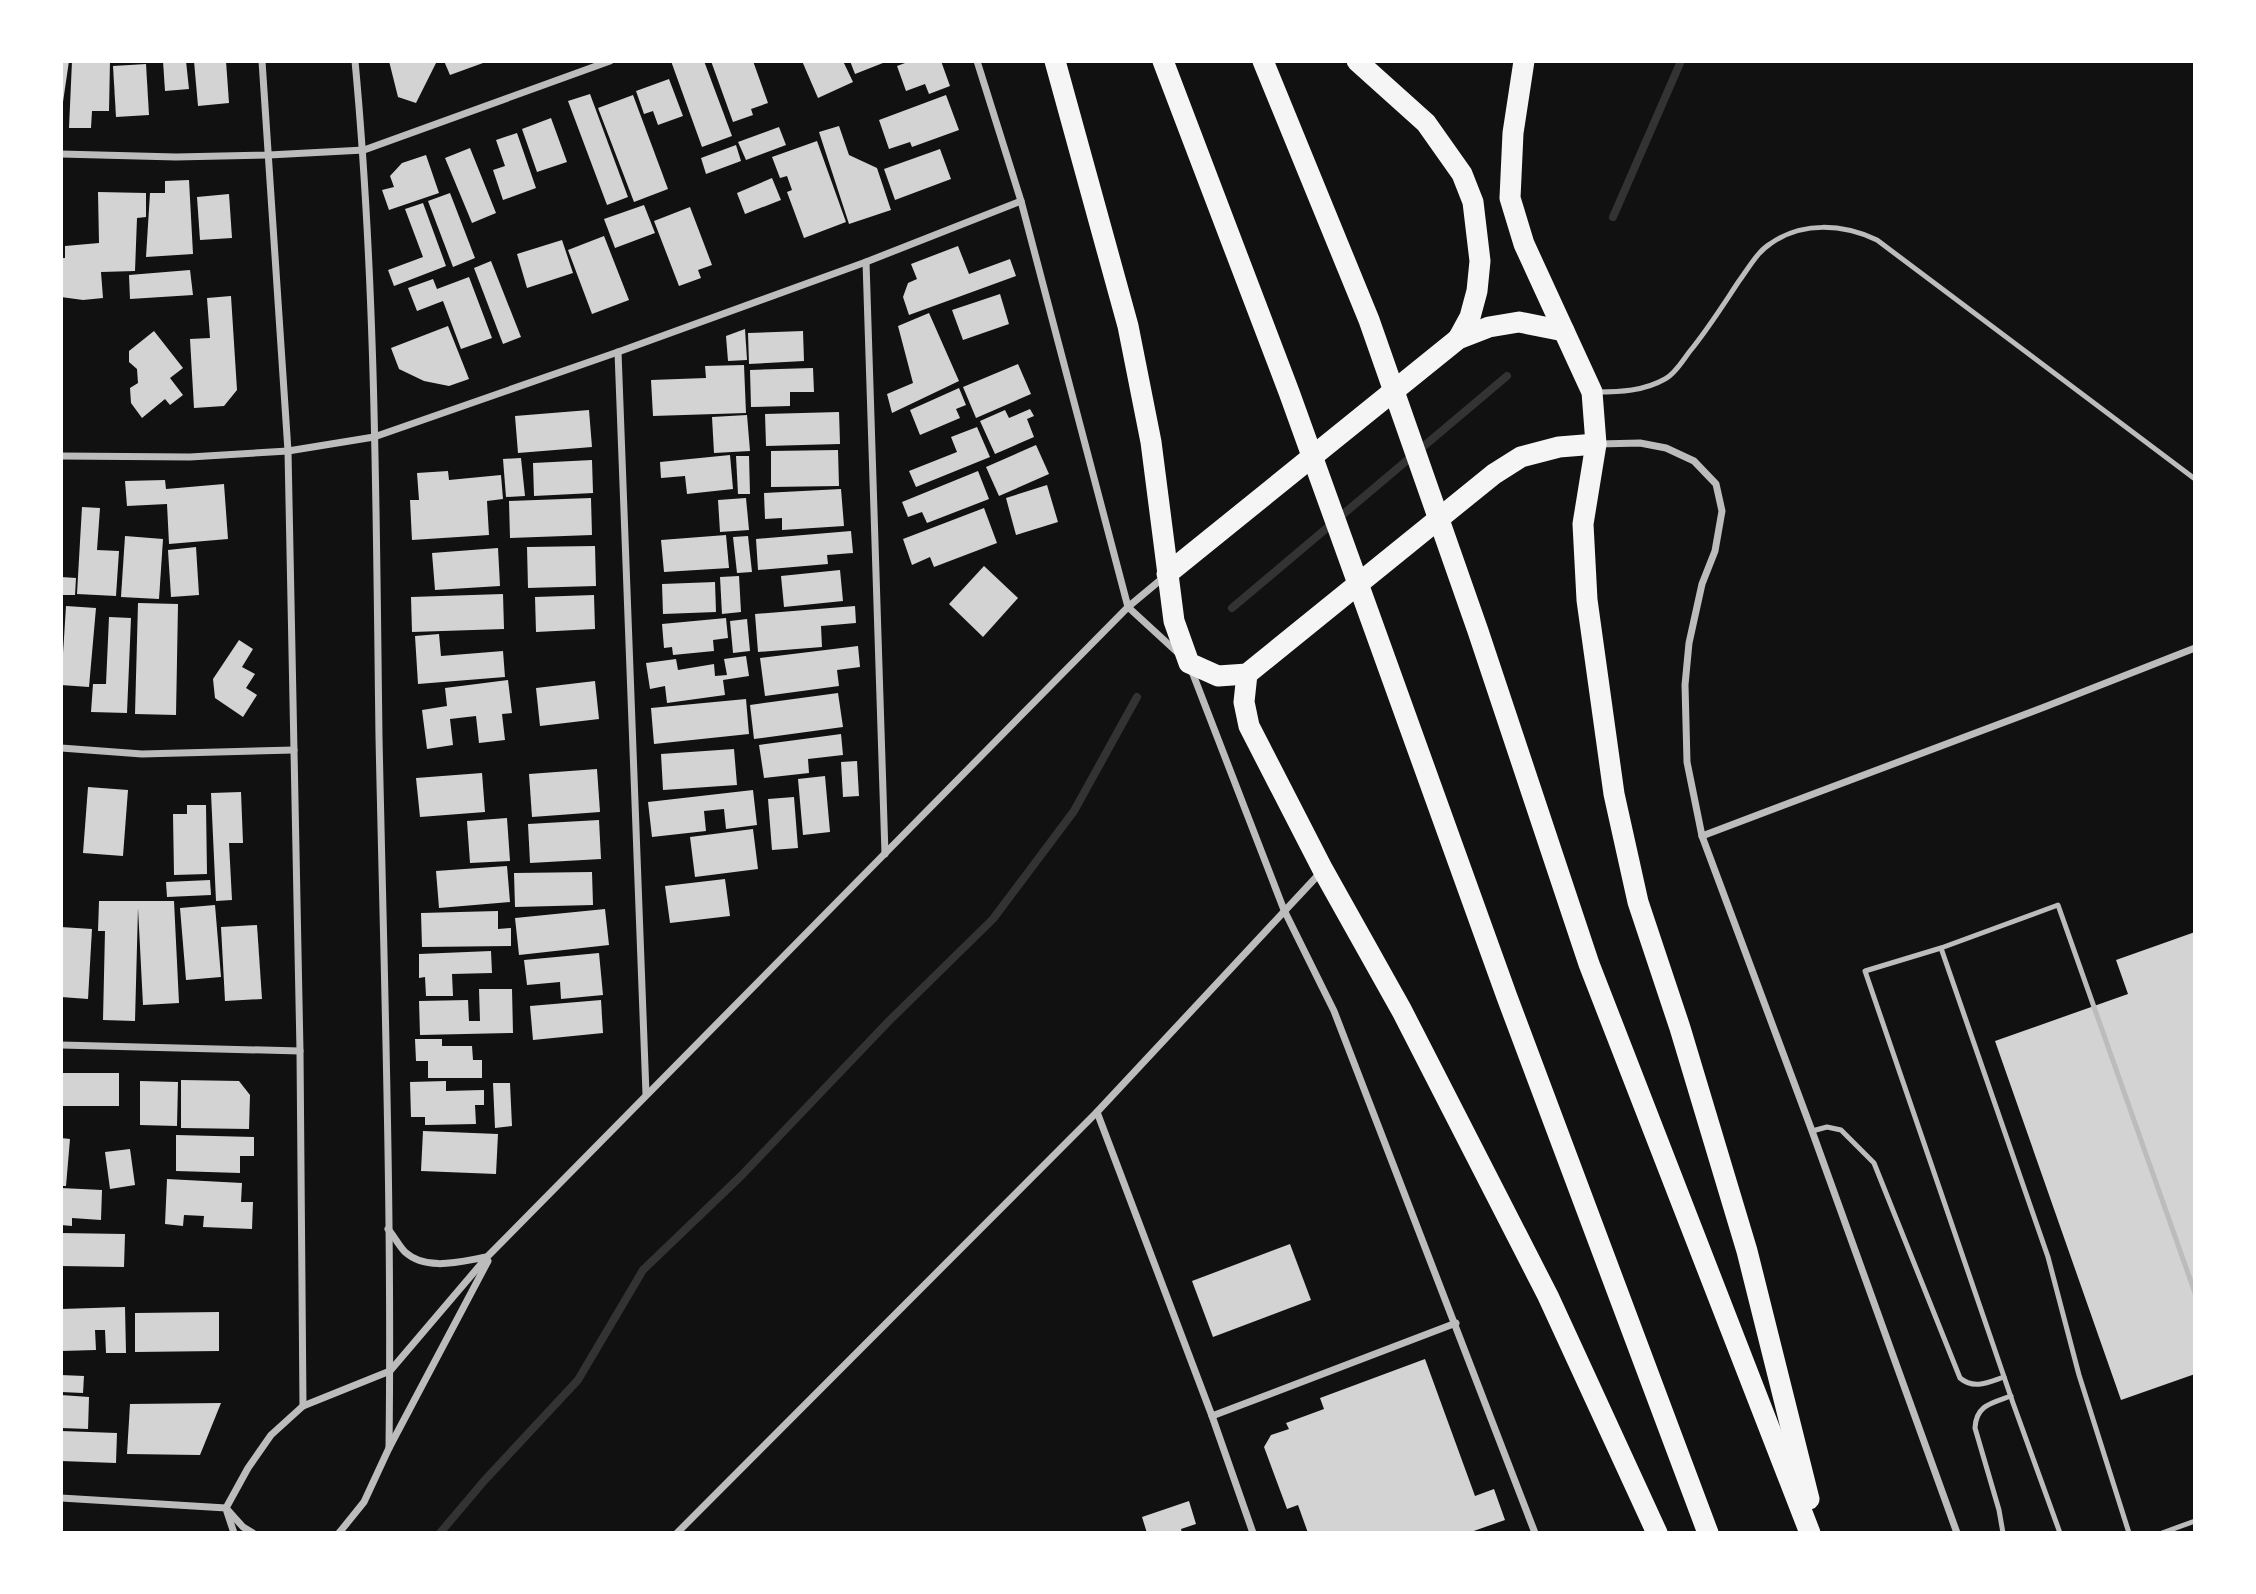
<svg xmlns="http://www.w3.org/2000/svg" width="2256" height="1594" font-family="'Sofia Sans Condensed',sans-serif">
	<style>
		.lines { fill: none; stroke-linecap: round; stroke-linejoin: round }
		.stream { stroke: #333; stroke-width: 8 }
		.building { fill: #d3d3d3 }
		.service { stroke: #bcbcbc; stroke-width: 5 }
		.minor { stroke: #bcbcbc; stroke-width: 7 }
		.motorway { stroke: #f5f5f5; stroke-width: 21 }
	</style>
	<rect width="100%" height="100%" fill="#111"/>
	<g class="lines">
		<g class="stream">
			<polyline points="1613,217 1681,61"/>
			<polyline points="1232,608 1507,376"/>
			<polyline points="440,1533 484,1481 578,1380 643,1270 741,1176 888,1022 993,919 1074,811 1137,697"/>
		</g>
	</g>
	<g class="building">
		<polygon points="61,61 69,61 63,102 61,102"/>
		<polygon points="72,61 110,61 109,111 92,111 91,128 69,128"/>
		<polygon points="163,61 186,61 189,89 165,91"/>
		<polygon points="194,61 226,61 229,103 198,106"/>
		<polygon points="389,61 437,61 416,103 398,97"/>
		<polygon points="444,61 482,61 483,63 450,75"/>
		<polygon points="671,61 704,61 732,136 702,147"/>
		<polygon points="711,61 753,61 768,103 751,109 753,115 733,122"/>
		<polygon points="802,61 843,61 853,82 818,98"/>
		<polygon points="850,61 888,61 855,74"/>
		<polygon points="904,61 941,61 950,86 929,94 925,84 906,91 897,66 905,63"/>
		<polygon points="146,64 149,115 116,117 113,66"/>
		<polygon points="669,79 683,116 658,125 653,111 644,114 636,91"/>
		<polygon points="590,94 628,197 607,205 568,101"/>
		<polygon points="633,95 668,189 634,202 598,108"/>
		<polygon points="946,95 959,130 912,147 910,142 889,149 879,120"/>
		<polygon points="551,118 567,162 537,172 522,129"/>
		<polygon points="839,126 849,155 877,168 891,210 849,224 819,132"/>
		<polygon points="779,127 786,145 746,160 738,142"/>
		<polygon points="517,133 536,188 503,200 493,170 505,166 496,140"/>
		<polygon points="817,141 846,222 804,238 787,192 792,190 787,176 780,178 772,157"/>
		<polygon points="736,145 741,161 706,174 701,158"/>
		<polygon points="470,148 496,213 472,223 445,158"/>
		<polygon points="940,149 951,179 895,200 884,169"/>
		<polygon points="426,155 439,193 389,210 382,190 394,187 390,176 402,163"/>
		<polygon points="772,178 781,200 745,214 737,193"/>
		<polygon points="189,180 193,254 146,257 150,193 165,193 165,181"/>
		<polygon points="98,192 146,193 146,217 137,218 135,271 101,272 103,298 83,300 61,297 61,258 65,258 65,246 99,243"/>
		<polygon points="450,193 475,258 453,267 428,201"/>
		<polygon points="229,194 232,238 200,240 197,197"/>
		<polygon points="423,203 446,266 394,286 388,270 423,257 405,209"/>
		<polygon points="644,205 655,233 615,248 604,219"/>
		<polygon points="690,207 712,265 698,270 701,278 679,286 654,221"/>
		<polygon points="604,236 629,300 592,314 568,250"/>
		<polygon points="562,240 573,273 527,288 517,254"/>
		<polygon points="958,246 969,274 1010,259 1016,276 909,315 903,297 908,283 917,279 911,264"/>
		<polygon points="491,261 521,337 503,344 474,268"/>
		<polygon points="190,270 193,295 130,299 129,275"/>
		<polygon points="469,277 492,338 461,349 443,301 417,311 408,288 433,279 437,289"/>
		<polygon points="1000,294 1009,324 963,340 952,310"/>
		<polygon points="231,296 237,390 224,406 194,408 190,339 210,338 207,298"/>
		<polygon points="929,313 959,381 892,413 887,394 913,383 898,326"/>
		<polygon points="448,326 469,379 449,386 424,381 399,369 391,348"/>
		<polygon points="745,329 747,360 728,361 726,336"/>
		<polygon points="154,331 183,368 170,378 183,395 170,405 165,399 142,418 131,403 130,388 138,383 137,369 129,362 129,351"/>
		<polygon points="803,331 804,361 749,364 748,333"/>
		<polygon points="1018,364 1031,394 976,418 963,387"/>
		<polygon points="744,365 746,413 653,416 651,380 706,378 705,366"/>
		<polygon points="813,368 814,392 790,392 790,406 751,407 750,370"/>
		<polygon points="959,388 966,405 956,409 960,418 920,435 910,410"/>
		<polygon points="1030,409 1034,416 1027,419 1034,437 995,454 980,421 1005,410 1009,418"/>
		<polygon points="589,410 592,447 518,453 515,416"/>
		<polygon points="839,412 840,444 766,446 765,414"/>
		<polygon points="747,415 750,451 714,453 712,417"/>
		<polygon points="977,427 990,457 916,487 909,471 957,452 951,437"/>
		<polygon points="1036,445 1049,474 999,496 986,467"/>
		<polygon points="838,450 839,486 771,487 771,451"/>
		<polygon points="730,455 733,489 687,494 685,476 661,478 660,462"/>
		<polygon points="736,456 749,456 750,494 738,494"/>
		<polygon points="521,458 525,496 506,497 503,459"/>
		<polygon points="592,460 593,493 534,496 533,463"/>
		<polygon points="448,471 449,480 501,475 503,499 487,501 489,535 412,540 410,500 419,500 417,473"/>
		<polygon points="978,471 989,499 927,523 922,512 908,517 902,502"/>
		<polygon points="165,480 166,489 224,484 228,539 169,544 167,504 127,506 125,481"/>
		<polygon points="1047,485 1058,522 1016,535 1006,498"/>
		<polygon points="841,489 844,526 782,530 782,518 765,519 764,493"/>
		<polygon points="591,498 592,535 510,538 509,501"/>
		<polygon points="746,498 749,530 720,532 718,500"/>
		<polygon points="82,507 100,508 97,550 119,551 116,596 77,594"/>
		<polygon points="984,508 997,543 934,567 930,557 912,565 903,539"/>
		<polygon points="851,531 853,553 827,555 828,564 758,570 756,539"/>
		<polygon points="726,535 729,568 664,572 661,540"/>
		<polygon points="125,536 163,539 159,599 121,597"/>
		<polygon points="748,536 752,572 737,573 733,537"/>
		<polygon points="595,546 596,586 528,588 527,547"/>
		<polygon points="196,547 199,595 171,597 168,550"/>
		<polygon points="498,548 500,586 435,590 432,553"/>
		<polygon points="984,566 1018,598 983,637 949,604"/>
		<polygon points="840,570 843,601 784,607 781,576"/>
		<polygon points="739,576 741,612 722,614 720,577"/>
		<polygon points="61,577 76,578 75,595 61,595"/>
		<polygon points="715,582 716,612 663,614 662,584"/>
		<polygon points="503,594 504,629 412,632 411,597"/>
		<polygon points="594,595 595,629 536,632 535,597"/>
		<polygon points="138,603 178,604 176,715 135,714"/>
		<polygon points="66,606 96,608 89,687 61,685"/>
		<polygon points="855,606 856,623 821,626 822,647 758,652 755,614"/>
		<polygon points="109,617 131,618 127,713 91,712 93,684 106,684"/>
		<polygon points="726,618 728,638 713,640 714,651 673,655 672,647 664,648 662,624"/>
		<polygon points="747,619 750,651 733,653 730,621"/>
		<polygon points="439,634 441,656 503,651 505,677 418,684 415,636"/>
		<polygon points="239,640 253,649 242,667 255,674 246,688 257,695 243,717 215,698 213,679"/>
		<polygon points="858,646 860,667 837,670 839,686 765,696 760,658"/>
		<polygon points="746,656 749,676 723,680 725,695 667,703 665,686 650,689 646,663 676,659 678,670 714,664 715,676 727,675 724,659"/>
		<polygon points="508,680 512,713 502,714 505,740 479,743 476,716 450,719 453,745 427,749 422,710 447,706 445,688"/>
		<polygon points="595,681 599,719 540,726 536,688"/>
		<polygon points="838,693 843,727 754,739 750,705"/>
		<polygon points="746,699 749,734 654,744 651,708"/>
		<polygon points="841,734 843,755 808,759 809,773 764,778 759,745"/>
		<polygon points="734,749 737,785 663,790 661,754"/>
		<polygon points="857,761 859,796 843,797 841,762"/>
		<polygon points="597,769 600,812 532,817 529,774"/>
		<polygon points="482,773 485,812 420,817 416,778"/>
		<polygon points="825,776 830,832 803,835 798,779"/>
		<polygon points="88,787 128,790 123,856 83,853"/>
		<polygon points="753,790 757,825 726,829 724,809 704,811 706,831 652,837 648,802"/>
		<polygon points="241,792 243,843 229,843 232,900 216,901 211,793"/>
		<polygon points="794,797 798,848 772,850 768,799"/>
		<polygon points="187,805 206,805 207,874 174,875 173,814 187,814"/>
		<polygon points="507,818 510,861 470,863 467,821"/>
		<polygon points="599,820 601,859 530,863 528,824"/>
		<polygon points="753,829 758,869 695,877 690,837"/>
		<polygon points="507,866 510,902 439,908 436,871"/>
		<polygon points="592,872 593,905 515,907 514,873"/>
		<polygon points="725,879 730,916 670,923 665,886"/>
		<polygon points="210,880 211,895 167,897 166,882"/>
		<polygon points="99,901 174,901 179,1003 143,1005 138,908 135,1021 103,1020 105,931 98,931"/>
		<polygon points="215,905 221,977 186,980 180,908"/>
		<polygon points="605,909 609,945 519,955 515,918"/>
		<polygon points="498,911 498,929 511,928 511,946 422,947 421,913"/>
		<polygon points="257,925 262,999 225,1001 221,927"/>
		<polygon points="61,927 92,929 88,999 61,997"/>
		<polygon points="2195,932 2195,1374 2121,1400 1995,1041 2128,994 2116,960"/>
		<polygon points="491,951 492,973 452,974 453,996 426,996 425,977 419,978 419,954"/>
		<polygon points="599,953 603,995 561,999 560,982 527,985 524,960"/>
		<polygon points="479,989 512,989 513,1033 420,1035 419,1001 468,1000 469,1021 480,1021"/>
		<polygon points="601,1000 603,1033 533,1040 530,1006"/>
		<polygon points="415,1039 442,1039 442,1046 472,1046 473,1060 482,1060 482,1078 428,1078 428,1061 416,1061"/>
		<rect x="61" y="1073" width="58" height="33"/>
		<polygon points="181,1080 239,1081 250,1095 249,1129 181,1128"/>
		<polygon points="140,1081 178,1082 177,1126 140,1125"/>
		<polygon points="446,1081 446,1091 484,1090 484,1105 475,1105 476,1124 425,1125 425,1117 411,1117 410,1082"/>
		<polygon points="493,1083 510,1083 512,1126 495,1128"/>
		<polygon points="423,1131 498,1134 496,1174 421,1171"/>
		<polygon points="176,1135 254,1137 254,1156 240,1156 240,1173 176,1171"/>
		<polygon points="61,1138 70,1139 66,1186 61,1186"/>
		<polygon points="130,1149 135,1185 110,1189 105,1152"/>
		<polygon points="167,1179 242,1183 241,1202 253,1202 252,1229 203,1227 204,1216 184,1215 183,1226 165,1224"/>
		<polygon points="61,1188 102,1190 101,1220 72,1218 72,1226 61,1225"/>
		<polygon points="61,1233 125,1234 124,1267 61,1266"/>
		<polygon points="1290,1244 1311,1300 1213,1337 1192,1281"/>
		<polygon points="125,1307 126,1353 106,1353 105,1330 95,1330 96,1350 61,1351 61,1309"/>
		<polygon points="219,1312 219,1351 135,1352 135,1313"/>
		<polygon points="1425,1359 1475,1496 1494,1489 1505,1520 1468,1533 1308,1533 1298,1505 1287,1509 1264,1447 1271,1435 1289,1429 1286,1423 1324,1409 1320,1398"/>
		<polygon points="61,1375 84,1376 83,1393 61,1392"/>
		<polygon points="61,1395 89,1397 88,1429 61,1428"/>
		<polygon points="221,1403 200,1455 127,1454 130,1404"/>
		<polygon points="61,1431 117,1433 116,1463 61,1461"/>
		<polygon points="1189,1501 1196,1524 1181,1529 1182,1533 1147,1533 1142,1517"/>
	</g>
	<g class="lines">
		<g class="service">
			<path d="M1597 392C1620 392 1644 391 1665 379 1675 374 1683 360 1690 351 1708 329 1723 305 1739 281 1748 269 1757 252 1770 244 1802 221 1843 224 1877 240L2195 479"/>
			<polyline points="1941,948 2048,1257 2079,1375 2129,1533"/>
			<path d="M1812 1131 1827 1127 1841 1130 1874 1163 1960 1378C1974 1390 1989 1382 2004 1377"/>
			<path d="M2003 1533 1999 1510 1975 1428C1976 1405 1992 1403 2011 1396"/>
			<polyline points="2060,1533 2013,1403 1865,971 1941,948 2058,905 2195,1293"/>
			<polyline points="2162,1533 2195,1521"/>
		</g>
		<g class="minor">
			<polyline points="262,61 288,451 300,1051 303,1406"/>
			<path d="M355 61C376 285 376 512 379 737 384 974 392 1211 389 1448"/>
			<polyline points="977,61 1021,201 1128,607 1177,652"/>
			<polyline points="61,154 176,157 269,155 364,150 610,61"/>
			<polyline points="866,262 885,854"/>
			<polyline points="618,352 646,1094"/>
			<polyline points="1599,444 1640,443 1666,448 1694,461 1716,484 1722,511 1715,551 1702,584 1689,643 1685,685 1687,762 1702,836 1812,1131 1957,1533"/>
			<polyline points="61,456 190,457 288,451 374,437 618,352 866,262 1021,201"/>
			<polyline points="1191,669 1284,910 1334,1011 1535,1533"/>
			<polyline points="61,748 142,754 294,750"/>
			<polyline points="1702,836 2047,706 2195,648"/>
			<polyline points="61,1045 300,1051"/>
			<polyline points="1097,1112 1212,1416 1253,1533"/>
			<path d="M388 1229C394 1236 399 1246 405 1252 427 1272 462 1261 487 1257"/>
			<polyline points="1212,1416 1456,1323"/>
			<polyline points="61,1498 226,1508 243,1527 253,1533"/>
			<polyline points="226,1508 248,1468 271,1435 303,1406 390,1371 487,1257 1128,607 1164,577"/>
			<polyline points="227,1512 234,1533"/>
			<polyline points="339,1533 364,1502 389,1448 488,1261"/>
			<polyline points="677,1533 1097,1112 1321,872"/>
		</g>
		<g class="motorway">
			<polyline points="1055,61 1128,326 1151,442 1174,621 1189,663 1218,676 1247,674 1494,474 1521,457 1559,447 1596,444"/>
			<polyline points="1163,61 1289,392 1507,997 1708,1533"/>
			<polyline points="1263,61 1369,320 1478,631 1589,964 1810,1533"/>
			<polyline points="1357,61 1426,123 1462,174 1473,202 1480,261 1477,291 1470,317 1458,339"/>
			<polyline points="1524,61 1513,133 1510,198 1524,244 1592,392 1596,444 1583,524 1587,600 1614,794 1638,902 1680,1028 1747,1251 1809,1499"/>
			<polyline points="1167,574 1458,339 1489,327 1519,322 1564,331"/>
			<polyline points="1247,674 1244,702 1249,726 1323,870 1402,1011 1548,1296 1657,1533"/>
		</g>
	</g>
	<rect width="2256" height="1594" fill="none" stroke="#ffffff" stroke-width="126"/>
</svg>
